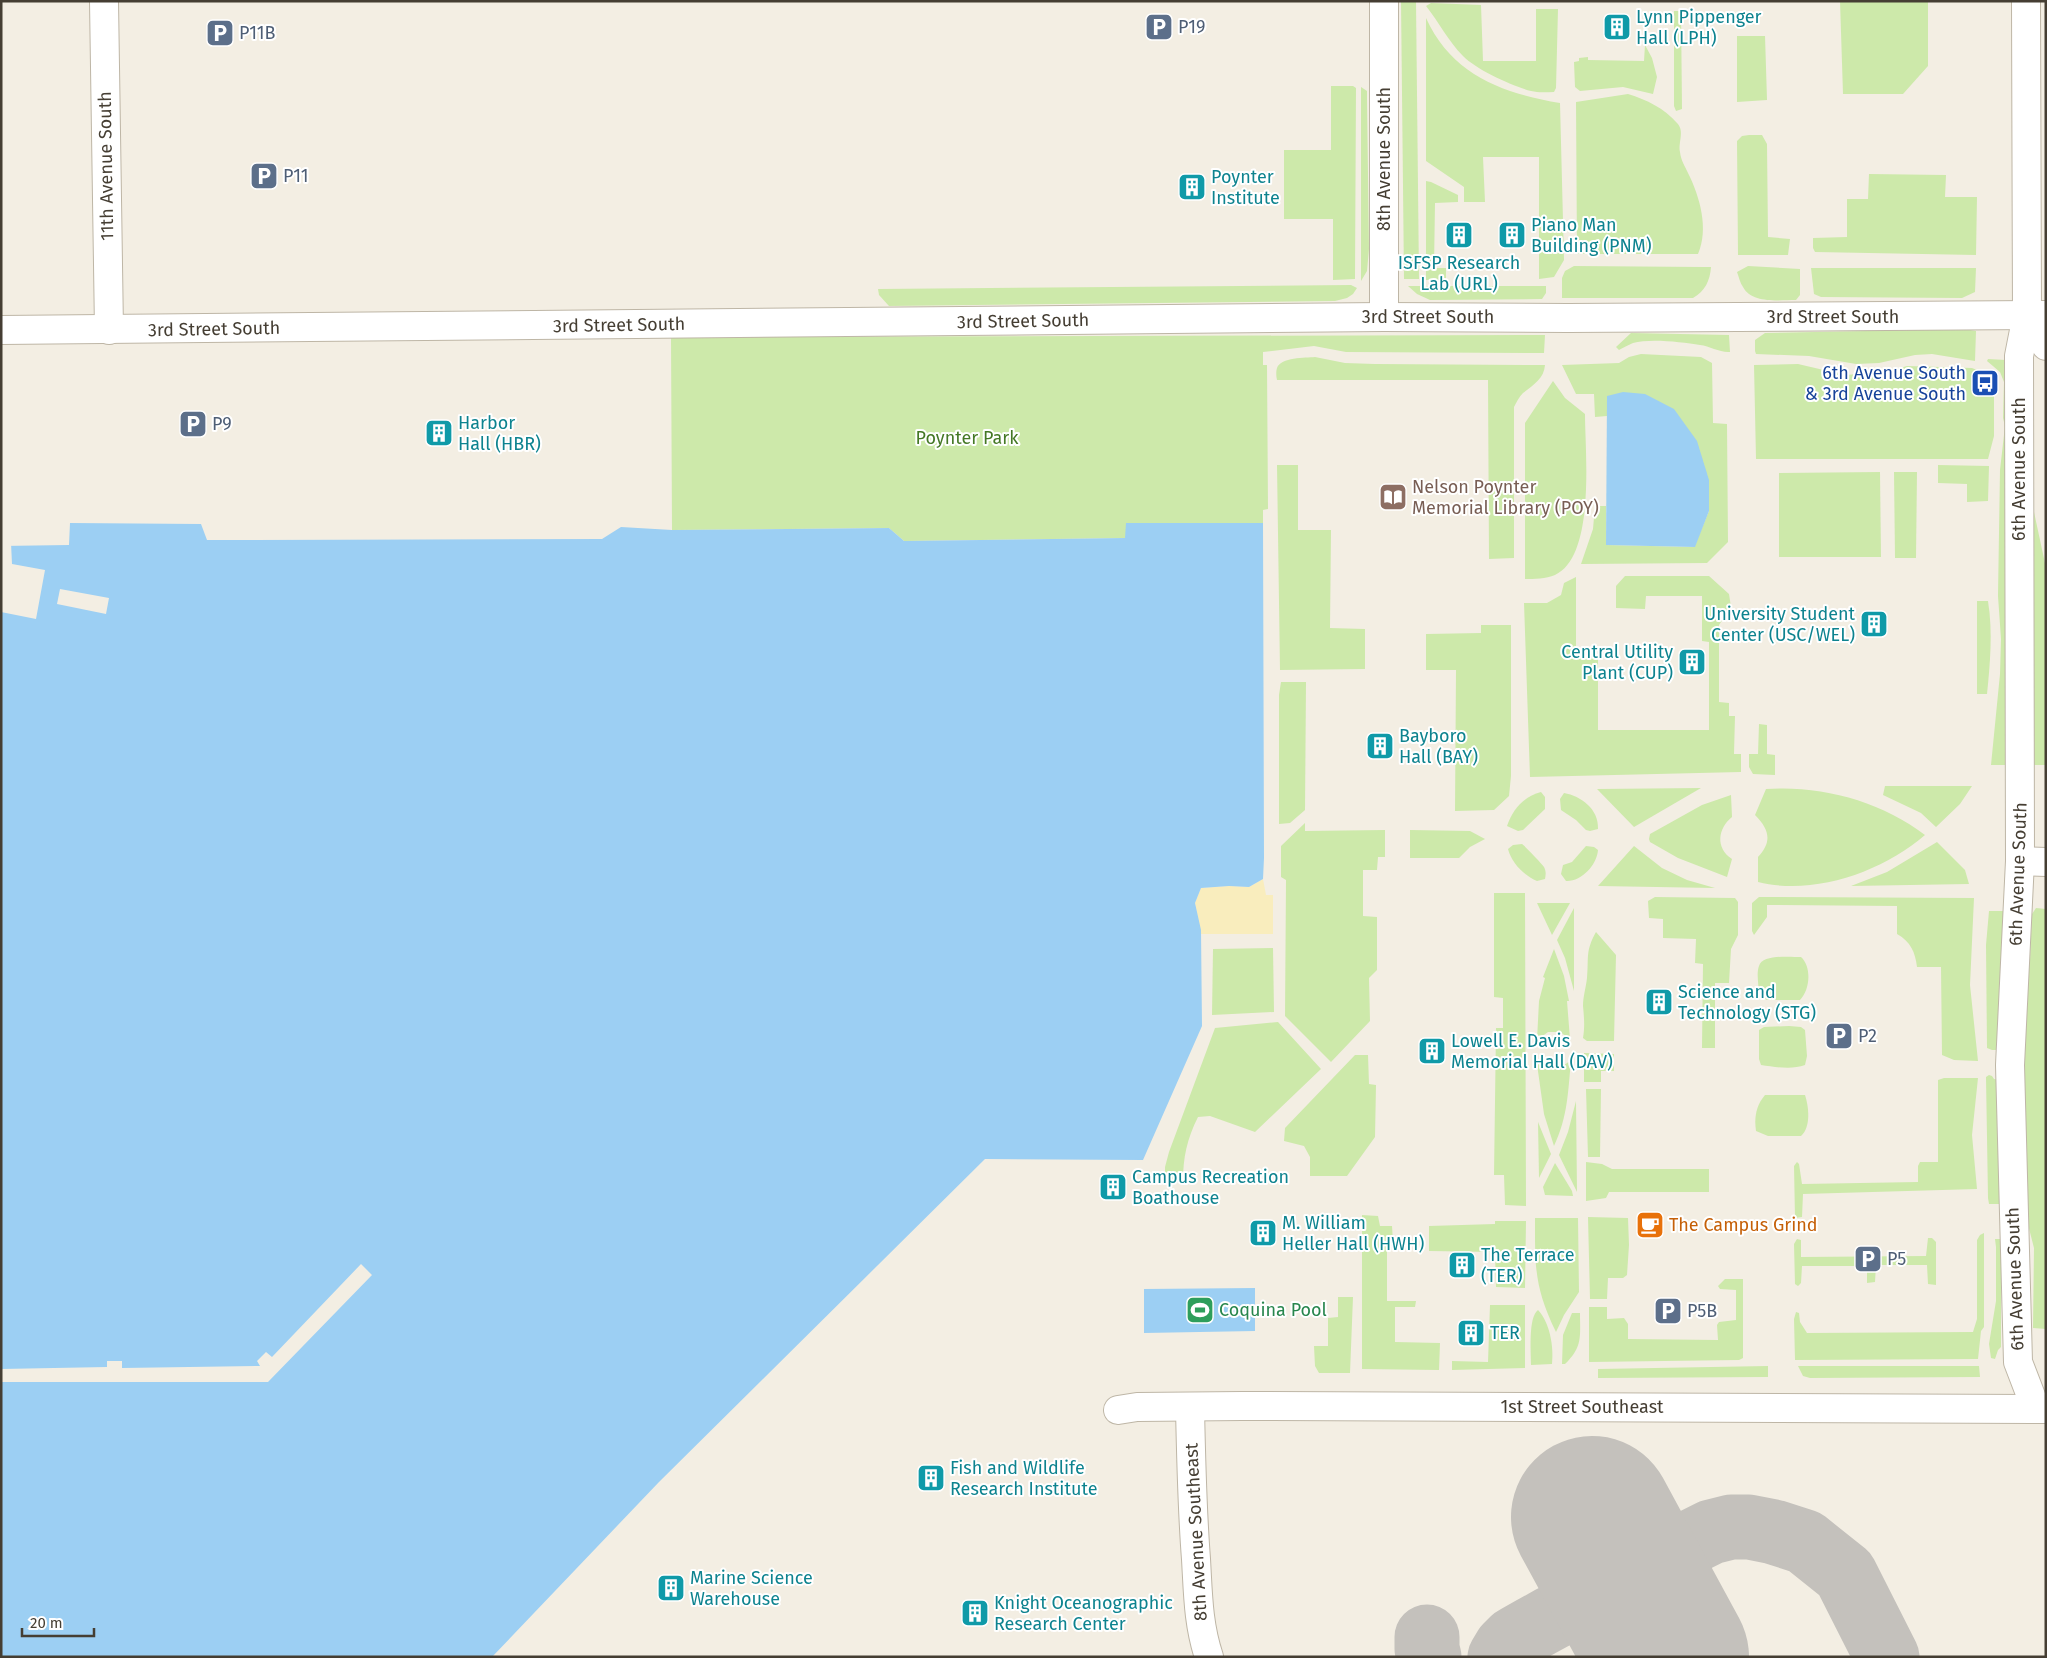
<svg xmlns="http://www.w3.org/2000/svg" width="2047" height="1658" font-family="'Fira Sans',sans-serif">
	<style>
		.green { fill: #cde9aa }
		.sand { fill: #f9edbd }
		.water { fill: #9ccff3 }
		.pier { fill: #f3eee3 }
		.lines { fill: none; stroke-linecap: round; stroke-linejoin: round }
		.taxiway { stroke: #c4c1bc; stroke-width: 65 }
		.runway { stroke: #c4c1bc; stroke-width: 162 }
		.minor-casing { stroke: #beb6a6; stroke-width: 30 }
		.minor { stroke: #fff; stroke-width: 28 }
		.labels { text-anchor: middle; stroke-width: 4; stroke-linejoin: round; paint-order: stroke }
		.culture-label { font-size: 18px; fill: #0d838f; stroke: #fff; text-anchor: start }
		.service-label { font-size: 18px; fill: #4e5e75; stroke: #fff; text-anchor: start }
		.street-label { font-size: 18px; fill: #453e33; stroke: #fff }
		.transit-label { font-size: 18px; fill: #164399; stroke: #fff; text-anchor: end }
		.park-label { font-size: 18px; fill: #447825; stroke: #fff }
		.education-label { font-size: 18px; fill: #785e54; stroke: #fff; text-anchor: start }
		.food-label { font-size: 18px; fill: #c56008; stroke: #fff; text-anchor: start }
		.leisure-label { font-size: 18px; fill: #27864d; stroke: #fff; text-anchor: start }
	</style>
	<rect width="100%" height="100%" fill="#f3eee3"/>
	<g class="green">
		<polygon points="1401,1 1416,1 1419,279 1404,279"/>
		<polygon points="1840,1 1928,1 1928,66 1903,94 1843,94"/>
		<path d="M1431 3 1481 5 1483 61H1536V9H1558L1556 88 1554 92C1547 92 1539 93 1531 91 1512 86 1477 70 1463 56 1448 41 1439 22 1426 6Z"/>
		<polygon points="1674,11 1681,11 1682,109 1676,111 1674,106"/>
		<path d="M1426 18C1452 75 1502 93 1560 103L1564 260 1554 277 1539 279V157H1483L1485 202H1464V187L1426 161Z"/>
		<polygon points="1737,36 1765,36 1767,100 1737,102"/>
		<polygon points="1645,45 1652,58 1657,77 1653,94 1623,87 1580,91 1575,87 1574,62 1579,61 1579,58 1588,57 1588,60 1644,61"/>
		<polygon points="1331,86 1353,86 1356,88 1355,279 1333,280 1333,219 1284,219 1284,150 1331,150"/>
		<polygon points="1361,87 1367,91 1367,99 1369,249 1367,271 1361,281"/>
		<path d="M1628 94C1647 100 1664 108 1677 123 1685 131 1678 142 1680 152 1681 161 1685 166 1688 173 1700 197 1709 229 1698 254H1577L1576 102Z"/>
		<polygon points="1749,135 1762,135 1767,144 1768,237 1790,239 1788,255 1738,255 1737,141 1742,136"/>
		<polygon points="1869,174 1946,175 1945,197 1977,197 1976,255 1815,252 1813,248 1813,238 1847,237 1847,199 1868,199"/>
		<polygon points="1426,181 1431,182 1458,195 1458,202 1435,203 1434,268 1446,268 1446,280 1426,280"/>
		<path d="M1574 266 1704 267H1711C1710 281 1705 291 1693 298H1562V278L1565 271Z"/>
		<path d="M1748 266 1800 269V295L1796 300C1779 300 1752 304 1743 287 1740 283 1739 277 1737 272Z"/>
		<polygon points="1811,268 1976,268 1975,292 1962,298 1821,297 1814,294"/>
		<polygon points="1351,285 1357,288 1353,294 1347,298 1335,301 889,306 879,295 878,289"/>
		<polygon points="1408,286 1546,286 1546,293 1542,299 1430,300 1417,294"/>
		<polygon points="1965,329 1976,331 1975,361 1932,354 1915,355 1879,363 1856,364 1809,356 1756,354 1755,351 1755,340 1765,333"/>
		<path d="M1631 333 1729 335 1730 352C1720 353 1710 346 1700 345 1682 342 1650 338 1633 343 1628 345 1623 348 1619 350L1616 347Z"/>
		<polygon points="1545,335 1544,353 1346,352 1314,346 1263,352 1263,365 1267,365 1268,509 1263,510 1263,523 1126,523 1126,538 904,541 889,528 672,530 671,337"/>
		<polygon points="1641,354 1701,357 1712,363 1713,423 1727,424 1728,542 1707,563 1581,564 1593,529 1595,506 1606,506 1606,545 1694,547 1709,511 1607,396 1607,416 1595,417 1594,394 1576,394 1562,365 1619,363 1629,357"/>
		<path d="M1315 357 1345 363 1375 364 1545 365C1544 379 1533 385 1523 393 1519 397 1516 403 1514 407V558L1489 559 1488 380H1277C1276 376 1276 371 1277 368 1281 357 1305 358 1315 357Z"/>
		<polygon points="1988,359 2006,360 2010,765 1991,765 2000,674 2001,639 1998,596 2000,470 2005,426 2003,418 2004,382 2000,372 1987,361"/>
		<polygon points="1798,364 1845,375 1886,372 1907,366 1972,368 1984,373 1994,384 1994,436 1988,459 1756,459 1754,365"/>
		<path d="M1553 381 1565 398 1585 414C1585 451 1596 556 1555 575 1546 579 1534 579 1525 579V423Z"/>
		<polygon points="1277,465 1298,465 1298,530 1331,530 1330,628 1365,629 1365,669 1280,670"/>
		<polygon points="1938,465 1989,466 1988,501 1967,502 1967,484 1938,483"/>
		<polygon points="1880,472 1881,557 1779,557 1779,473"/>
		<polygon points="1894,472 1917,472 1916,558 1895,558"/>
		<polygon points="2028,512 2034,512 2046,568 2046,765 2030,765"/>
		<polygon points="1625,576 1709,576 1729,594 1731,607 1719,625 1719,702 1729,703 1729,716 1735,716 1734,754 1741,754 1741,772 1530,777 1524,603 1547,603 1561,595 1564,583 1576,577 1576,653 1598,654 1598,730 1709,730 1709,642 1702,641 1702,596 1646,596 1645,609 1616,608 1616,586"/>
		<path d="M1977 601H1988C1993 632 1990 664 1987 694H1977Z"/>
		<polygon points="1481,625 1511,625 1511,776 1509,796 1494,810 1455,811 1456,670 1426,670 1426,634 1481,633"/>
		<polygon points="1281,682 1306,682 1305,810 1290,823 1279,824 1279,695"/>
		<polygon points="1759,724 1767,725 1767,754 1775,755 1775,775 1753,774 1749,767 1749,754 1758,754"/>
		<polygon points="1885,786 1972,786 1960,804 1936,827 1921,813 1883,795"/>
		<polygon points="1701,788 1634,827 1597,789"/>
		<path d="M1766 789C1821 785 1881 801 1925 835 1882 872 1814 896 1758 882V857C1772 842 1770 830 1755 815Z"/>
		<path d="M1541 792 1545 797V809L1523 830 1518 831 1507 826C1513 809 1523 797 1541 792Z"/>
		<path d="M1564 793C1581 796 1599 809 1598 829L1590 831 1586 830 1576 820 1561 810 1560 799Z"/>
		<path d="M1731 795 1732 817C1718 828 1715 848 1732 859L1727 877 1678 858 1650 842 1649 839 1650 834 1702 805Z"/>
		<polygon points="1305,823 1305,831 1385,830 1385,857 1378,857 1377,870 1363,870 1363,916 1377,917 1377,970 1369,978 1370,1021 1331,1062 1285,1016 1286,880 1281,877 1281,846"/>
		<polygon points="1410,830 1470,831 1485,839 1470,847 1459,858 1410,858"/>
		<polygon points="1937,842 1965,870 1969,884 1851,886 1887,872"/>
		<path d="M1522 844C1525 846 1541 863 1544 867 1546 871 1546 874 1545 879L1537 881C1524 875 1512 864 1508 849L1513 845Z"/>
		<path d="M1586 846 1594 847 1598 850C1597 865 1581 882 1566 881L1561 874 1563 865 1572 862Z"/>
		<polygon points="1634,846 1662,868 1687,880 1715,888 1598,886"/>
		<polygon points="1494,893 1525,893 1526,1206 1505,1205 1504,1175 1494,1175 1496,1028 1503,1028 1503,998 1494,997"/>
		<polygon points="1655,897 1735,898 1738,902 1738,935 1731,949 1729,983 1715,983 1715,1048 1702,1048 1703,964 1695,963 1696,939 1663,938 1663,919 1649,918 1648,901"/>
		<path d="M1759 897 1974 898 1970 985 1978 1061 1954 1060 1942 1055 1941 967H1917C1915 952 1911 942 1897 934V906L1767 905V917L1754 935 1752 931V903Z"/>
		<polygon points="1537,903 1570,903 1552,935"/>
		<polygon points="1574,908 1574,991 1565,958 1557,940"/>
		<polygon points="2036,908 2046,909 2046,1329 2033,1328 2034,1248 2021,1197 2022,1008 2030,960 2032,914"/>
		<polygon points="1989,911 2010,911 2001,1050 1992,1050 1987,1048 1986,945"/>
		<path d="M1596 932 1616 955 1614 1041H1587L1583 1038C1585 1026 1584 1017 1583 1006 1583 997 1586 987 1587 978 1589 957 1585 952 1596 932Z"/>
		<polygon points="1273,948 1274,1012 1212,1015 1213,949"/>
		<polygon points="1554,949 1564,976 1569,1001 1567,1001 1570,1039 1560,1032 1548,1032 1537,1040 1539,1001 1545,978 1543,977"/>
		<path d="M1801 957C1812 967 1810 990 1800 1000H1767L1759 995C1759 986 1756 974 1759 966 1762 954 1791 957 1801 957Z"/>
		<path d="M1278 1022 1321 1069 1255 1132 1210 1116 1198 1117C1187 1139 1183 1157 1183 1182H1165V1167L1169 1152 1215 1028Z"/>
		<path d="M1789 1026 1801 1027 1805 1030 1807 1056 1805 1065C1792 1070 1775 1067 1761 1065L1759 1059V1030L1764 1027Z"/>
		<polygon points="1584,1053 1614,1054 1614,1071 1601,1071 1601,1082 1584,1082"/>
		<polygon points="1355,1055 1368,1055 1369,1084 1376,1085 1375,1137 1347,1176 1310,1176 1310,1157 1304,1146 1284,1141 1285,1128"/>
		<path d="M1536 1057C1548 1071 1556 1072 1571 1060 1568 1092 1568 1116 1554 1146L1544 1114Z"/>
		<polygon points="1989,1075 1992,1076 1994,1079 2000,1080 2002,1204 1989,1204 1988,1198 1986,1077"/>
		<polygon points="1944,1078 1978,1078 1972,1135 1977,1189 1803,1194 1802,1217 1795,1218 1794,1166 1797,1162 1799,1164 1802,1184 1918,1182 1918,1166 1920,1162 1938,1162 1938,1080"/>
		<polygon points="1586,1089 1601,1089 1600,1157 1588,1157"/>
		<path d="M1765 1095H1805C1809 1107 1811 1127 1801 1136H1768L1756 1131C1754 1117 1756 1106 1765 1095Z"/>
		<polygon points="1576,1101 1577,1192 1559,1155 1568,1132"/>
		<polygon points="1538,1122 1551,1154 1539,1178"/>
		<polygon points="1586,1162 1602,1164 1612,1169 1709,1169 1709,1192 1609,1192 1606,1198 1586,1201"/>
		<polygon points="1555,1163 1572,1191 1573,1196 1545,1195 1543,1187"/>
		<polygon points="1362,1215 1378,1216 1380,1226 1392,1226 1393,1242 1418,1242 1416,1245 1387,1246 1387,1301 1416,1301 1415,1307 1395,1307 1395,1342 1440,1343 1439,1370 1362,1369"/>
		<polygon points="1588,1217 1628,1218 1629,1245 1627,1275 1623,1278 1608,1278 1607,1299 1590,1299"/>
		<path d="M1535 1218H1578L1579 1292 1564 1315 1556 1332C1534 1287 1535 1266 1535 1218Z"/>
		<polygon points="1495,1221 1526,1221 1525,1288 1496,1287 1495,1252 1429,1251 1429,1226 1495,1224"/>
		<polygon points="1984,1233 1984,1327 1981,1331 1978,1359 1795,1360 1794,1319 1796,1312 1799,1313 1800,1322 1807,1333 1973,1332 1977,1319 1977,1240 1980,1235"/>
		<polygon points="1928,1238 1932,1238 1936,1242 1936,1285 1928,1284 1927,1265 1876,1265 1875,1282 1867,1283 1867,1266 1802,1266 1801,1283 1798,1286 1795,1284 1794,1244 1797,1239 1801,1240 1801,1257 1926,1256"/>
		<polygon points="1995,1239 2001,1239 2001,1347 1998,1350 1995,1359 1991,1358 1989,1344 1996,1301 1996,1247"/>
		<polygon points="1725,1279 1743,1279 1743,1358 1739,1360 1589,1362 1589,1307 1607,1307 1607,1319 1624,1318 1628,1324 1628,1339 1718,1340 1717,1325 1719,1322 1736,1320 1736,1290 1720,1289 1718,1286"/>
		<polygon points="1338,1297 1353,1297 1350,1373 1319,1373 1315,1366 1314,1346 1328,1346 1328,1318 1338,1317"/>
		<polygon points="1490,1305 1525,1305 1525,1368 1452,1370 1452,1361 1488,1362"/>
		<path d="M1538 1310C1550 1323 1554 1347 1552 1364L1531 1365C1531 1353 1528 1317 1538 1310Z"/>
		<path d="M1572 1313H1580C1580 1336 1583 1347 1565 1364H1562L1563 1335Z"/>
		<polygon points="1768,1366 1768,1377 1598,1378 1598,1369"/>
		<polygon points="1798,1366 1979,1366 1980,1377 1810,1378 1803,1376"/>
	</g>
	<polygon class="sand" points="1263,879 1266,895 1273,895 1273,934 1201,934 1195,903 1201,888 1229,886 1249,887"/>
	<g class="water">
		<polygon points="1623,392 1645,394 1674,409 1697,441 1709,480 1709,511 1695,547 1606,545 1607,396"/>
		<polygon points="70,523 201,524 207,540 602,539 621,527 672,530 889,528 904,541 1125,538 1126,523 1263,523 1264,858 1263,879 1249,887 1229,886 1201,888 1195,903 1201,930 1202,1026 1143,1160 985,1159 659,1482 492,1657 1,1657 1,546 69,545"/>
		<polygon points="1255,1288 1255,1331 1144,1333 1144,1289"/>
	</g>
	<g class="pier">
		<polygon points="1,543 11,543 12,564 45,570 36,619 1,612"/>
		<polygon points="60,589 109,598 106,614 57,604"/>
		<polygon points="361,1264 372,1275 268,1382 1,1382 1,1369 107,1367 107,1361 122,1361 122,1368 260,1366 257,1361 266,1352 272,1357"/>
	</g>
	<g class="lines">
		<g class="taxiway">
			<polyline points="1427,1637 1427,1649 1429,1657"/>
			<polyline points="1660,1641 1653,1612 1655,1597 1664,1575 1676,1557 1693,1541 1711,1532 1731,1527 1749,1527 1774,1532 1805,1542 1845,1574 1887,1657"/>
			<path d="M1500 1657 1506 1647 1514 1639C1539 1626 1590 1591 1618 1600 1630 1604 1640 1615 1650 1622"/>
		</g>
		<polyline class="runway" points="1592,1517 1668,1657"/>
		<defs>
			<g id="minor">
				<polyline points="104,1 109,330"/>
				<polyline points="2026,1 2027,315 2019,356 2020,861 2010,1065 2018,1362 2036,1409"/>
				<polyline points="2027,315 2046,346"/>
				<polyline points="1384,317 1384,1"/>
				<polyline points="1,330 1384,317 1568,318 2046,315"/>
				<polyline points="2020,861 2046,862"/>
				<path d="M1190 1407C1191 1458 1192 1508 1196 1559 1198 1593 1198 1624 1209 1657"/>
				<polyline points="1118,1410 1137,1407 1242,1406 2046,1409"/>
			</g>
		</defs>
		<use href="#minor" class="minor-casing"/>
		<use href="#minor" class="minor"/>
	</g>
	<defs>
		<symbol id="parking-square" viewBox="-11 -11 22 22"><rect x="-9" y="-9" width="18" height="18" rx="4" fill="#5c6f8a" stroke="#fff"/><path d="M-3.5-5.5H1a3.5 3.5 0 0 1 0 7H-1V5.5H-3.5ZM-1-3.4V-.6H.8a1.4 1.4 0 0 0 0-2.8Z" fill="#fff"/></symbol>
		<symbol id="building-square" viewBox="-11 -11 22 22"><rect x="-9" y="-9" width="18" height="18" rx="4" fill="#0f9aa8" stroke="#fff"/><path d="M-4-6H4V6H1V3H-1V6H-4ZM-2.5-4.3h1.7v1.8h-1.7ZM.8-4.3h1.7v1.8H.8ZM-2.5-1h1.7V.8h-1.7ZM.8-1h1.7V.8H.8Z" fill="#fff"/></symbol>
		<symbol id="bus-square" viewBox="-11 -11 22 22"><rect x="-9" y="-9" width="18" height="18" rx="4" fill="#1a4fb4" stroke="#fff"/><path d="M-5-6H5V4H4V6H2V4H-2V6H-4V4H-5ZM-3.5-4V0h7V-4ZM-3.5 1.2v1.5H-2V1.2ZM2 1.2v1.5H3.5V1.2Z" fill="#fff"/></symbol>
		<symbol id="library-square" viewBox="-11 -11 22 22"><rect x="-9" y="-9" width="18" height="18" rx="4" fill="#8d6e63" stroke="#fff"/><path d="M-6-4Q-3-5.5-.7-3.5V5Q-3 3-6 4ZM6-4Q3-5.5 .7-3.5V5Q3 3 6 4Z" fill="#fff"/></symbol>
		<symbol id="cafe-square" viewBox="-11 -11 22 22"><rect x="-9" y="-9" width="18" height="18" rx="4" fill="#e8710a" stroke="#fff"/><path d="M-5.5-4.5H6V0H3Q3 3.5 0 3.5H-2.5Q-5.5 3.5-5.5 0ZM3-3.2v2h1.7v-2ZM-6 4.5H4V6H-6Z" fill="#fff"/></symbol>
		<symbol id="stadium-square" viewBox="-11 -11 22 22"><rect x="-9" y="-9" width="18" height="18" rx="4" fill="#2e9e5b" stroke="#fff"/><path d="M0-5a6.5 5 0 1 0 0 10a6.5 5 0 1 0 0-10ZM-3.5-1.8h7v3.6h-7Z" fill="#fff"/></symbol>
	</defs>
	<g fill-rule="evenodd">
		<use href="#parking-square" x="1143" y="11" width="32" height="32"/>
		<use href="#building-square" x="1601" y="11" width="32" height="32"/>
		<use href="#parking-square" x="204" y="17" width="32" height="32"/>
		<use href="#parking-square" x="248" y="160" width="32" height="32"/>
		<use href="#building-square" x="1176" y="171" width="32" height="32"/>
		<use href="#building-square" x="1443" y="219" width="32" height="32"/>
		<use href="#building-square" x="1496" y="219" width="32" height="32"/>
		<use href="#bus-square" x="1969" y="367" width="32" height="32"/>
		<use href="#parking-square" x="177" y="408" width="32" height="32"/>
		<use href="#building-square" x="423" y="417" width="32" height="32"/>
		<use href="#library-square" x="1377" y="481" width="32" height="32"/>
		<use href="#building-square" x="1858" y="608" width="32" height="32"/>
		<use href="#building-square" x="1676" y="646" width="32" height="32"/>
		<use href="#building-square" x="1364" y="730" width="32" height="32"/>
		<use href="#building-square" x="1643" y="986" width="32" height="32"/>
		<use href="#parking-square" x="1823" y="1020" width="32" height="32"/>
		<use href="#building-square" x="1416" y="1035" width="32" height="32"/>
		<use href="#building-square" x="1097" y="1171" width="32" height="32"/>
		<use href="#cafe-square" x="1634" y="1209" width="32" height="32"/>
		<use href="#building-square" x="1247" y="1217" width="32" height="32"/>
		<use href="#parking-square" x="1852" y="1243" width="32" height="32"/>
		<use href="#building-square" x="1446" y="1249" width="32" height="32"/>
		<use href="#stadium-square" x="1184" y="1294" width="32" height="32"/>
		<use href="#parking-square" x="1652" y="1295" width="32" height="32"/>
		<use href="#building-square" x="1455" y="1317" width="32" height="32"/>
		<use href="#building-square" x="915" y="1462" width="32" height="32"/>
		<use href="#building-square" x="655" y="1572" width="32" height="32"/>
		<use href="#building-square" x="959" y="1597" width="32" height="32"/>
	</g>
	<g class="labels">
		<g class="culture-label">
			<text x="1636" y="23">Lynn Pippenger<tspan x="1636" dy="21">Hall (LPH)</tspan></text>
			<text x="1211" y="183">Poynter<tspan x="1211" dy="21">Institute</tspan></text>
			<text x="1531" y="231">Piano Man<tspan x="1531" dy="21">Building (PNM)</tspan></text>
			<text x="1459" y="269" text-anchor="middle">ISFSP Research<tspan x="1459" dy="21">Lab (URL)</tspan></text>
			<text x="458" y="429">Harbor<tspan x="458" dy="21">Hall (HBR)</tspan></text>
			<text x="1855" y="620" text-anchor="end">University Student<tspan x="1855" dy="21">Center (USC/WEL)</tspan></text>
			<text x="1673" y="658" text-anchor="end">Central Utility<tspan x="1673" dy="21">Plant (CUP)</tspan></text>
			<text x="1399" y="742">Bayboro<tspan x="1399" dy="21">Hall (BAY)</tspan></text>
			<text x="1678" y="998">Science and<tspan x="1678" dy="21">Technology (STG)</tspan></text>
			<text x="1451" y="1047">Lowell E. Davis<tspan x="1451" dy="21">Memorial Hall (DAV)</tspan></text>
			<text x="1132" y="1183">Campus Recreation<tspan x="1132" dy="21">Boathouse</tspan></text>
			<text x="1282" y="1229">M. William<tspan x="1282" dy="21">Heller Hall (HWH)</tspan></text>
			<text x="1481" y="1261">The Terrace<tspan x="1481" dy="21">(TER)</tspan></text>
			<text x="1490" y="1339">TER</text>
			<text x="950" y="1474">Fish and Wildlife<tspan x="950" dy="21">Research Institute</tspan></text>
			<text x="690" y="1584">Marine Science<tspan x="690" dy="21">Warehouse</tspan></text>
			<text x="994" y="1609">Knight Oceanographic<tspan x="994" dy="21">Research Center</tspan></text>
		</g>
		<g class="service-label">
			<text x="1178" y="33">P19</text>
			<text x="239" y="39">P11B</text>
			<text x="283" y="182">P11</text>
			<text x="212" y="430">P9</text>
			<text x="1858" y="1042">P2</text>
			<text x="1887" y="1265">P5</text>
			<text x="1687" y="1317">P5B</text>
		</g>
		<g class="street-label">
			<text transform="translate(1384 159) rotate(-90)" y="6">8th Avenue South</text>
			<text transform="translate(106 166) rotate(-91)" y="6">11th Avenue South</text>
			<text x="1428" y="323">3rd Street South</text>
			<text x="1833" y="323">3rd Street South</text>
			<text transform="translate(1023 321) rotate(-1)" y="6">3rd Street South</text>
			<text transform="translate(619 325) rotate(-1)" y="6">3rd Street South</text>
			<text transform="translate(214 329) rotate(-1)" y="6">3rd Street South</text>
			<text transform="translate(2019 469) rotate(-90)" y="6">6th Avenue South</text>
			<text transform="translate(2018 874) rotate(-88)" y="6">6th Avenue South</text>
			<text transform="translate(2015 1279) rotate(-92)" y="6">6th Avenue South</text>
			<text x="1582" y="1413">1st Street Southeast</text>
			<text transform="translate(1196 1532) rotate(-93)" y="6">8th Avenue Southeast</text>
		</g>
		<g class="transit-label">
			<text x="1966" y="379">6th Avenue South<tspan x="1966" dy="21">&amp; 3rd Avenue South</tspan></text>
		</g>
		<g class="park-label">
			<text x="967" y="444">Poynter Park</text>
		</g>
		<g class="education-label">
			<text x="1412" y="493">Nelson Poynter<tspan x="1412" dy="21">Memorial Library (POY)</tspan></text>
		</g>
		<g class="food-label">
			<text x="1669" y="1231">The Campus Grind</text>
		</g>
		<g class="leisure-label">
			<text x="1219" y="1316">Coquina Pool</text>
		</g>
	</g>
	<rect width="2047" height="1658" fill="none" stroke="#453e33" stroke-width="5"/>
	<path d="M22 1628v8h72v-8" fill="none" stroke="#453e33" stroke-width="2.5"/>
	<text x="30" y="1628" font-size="15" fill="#453e33" stroke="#ffffff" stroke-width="4" paint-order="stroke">20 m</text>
</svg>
